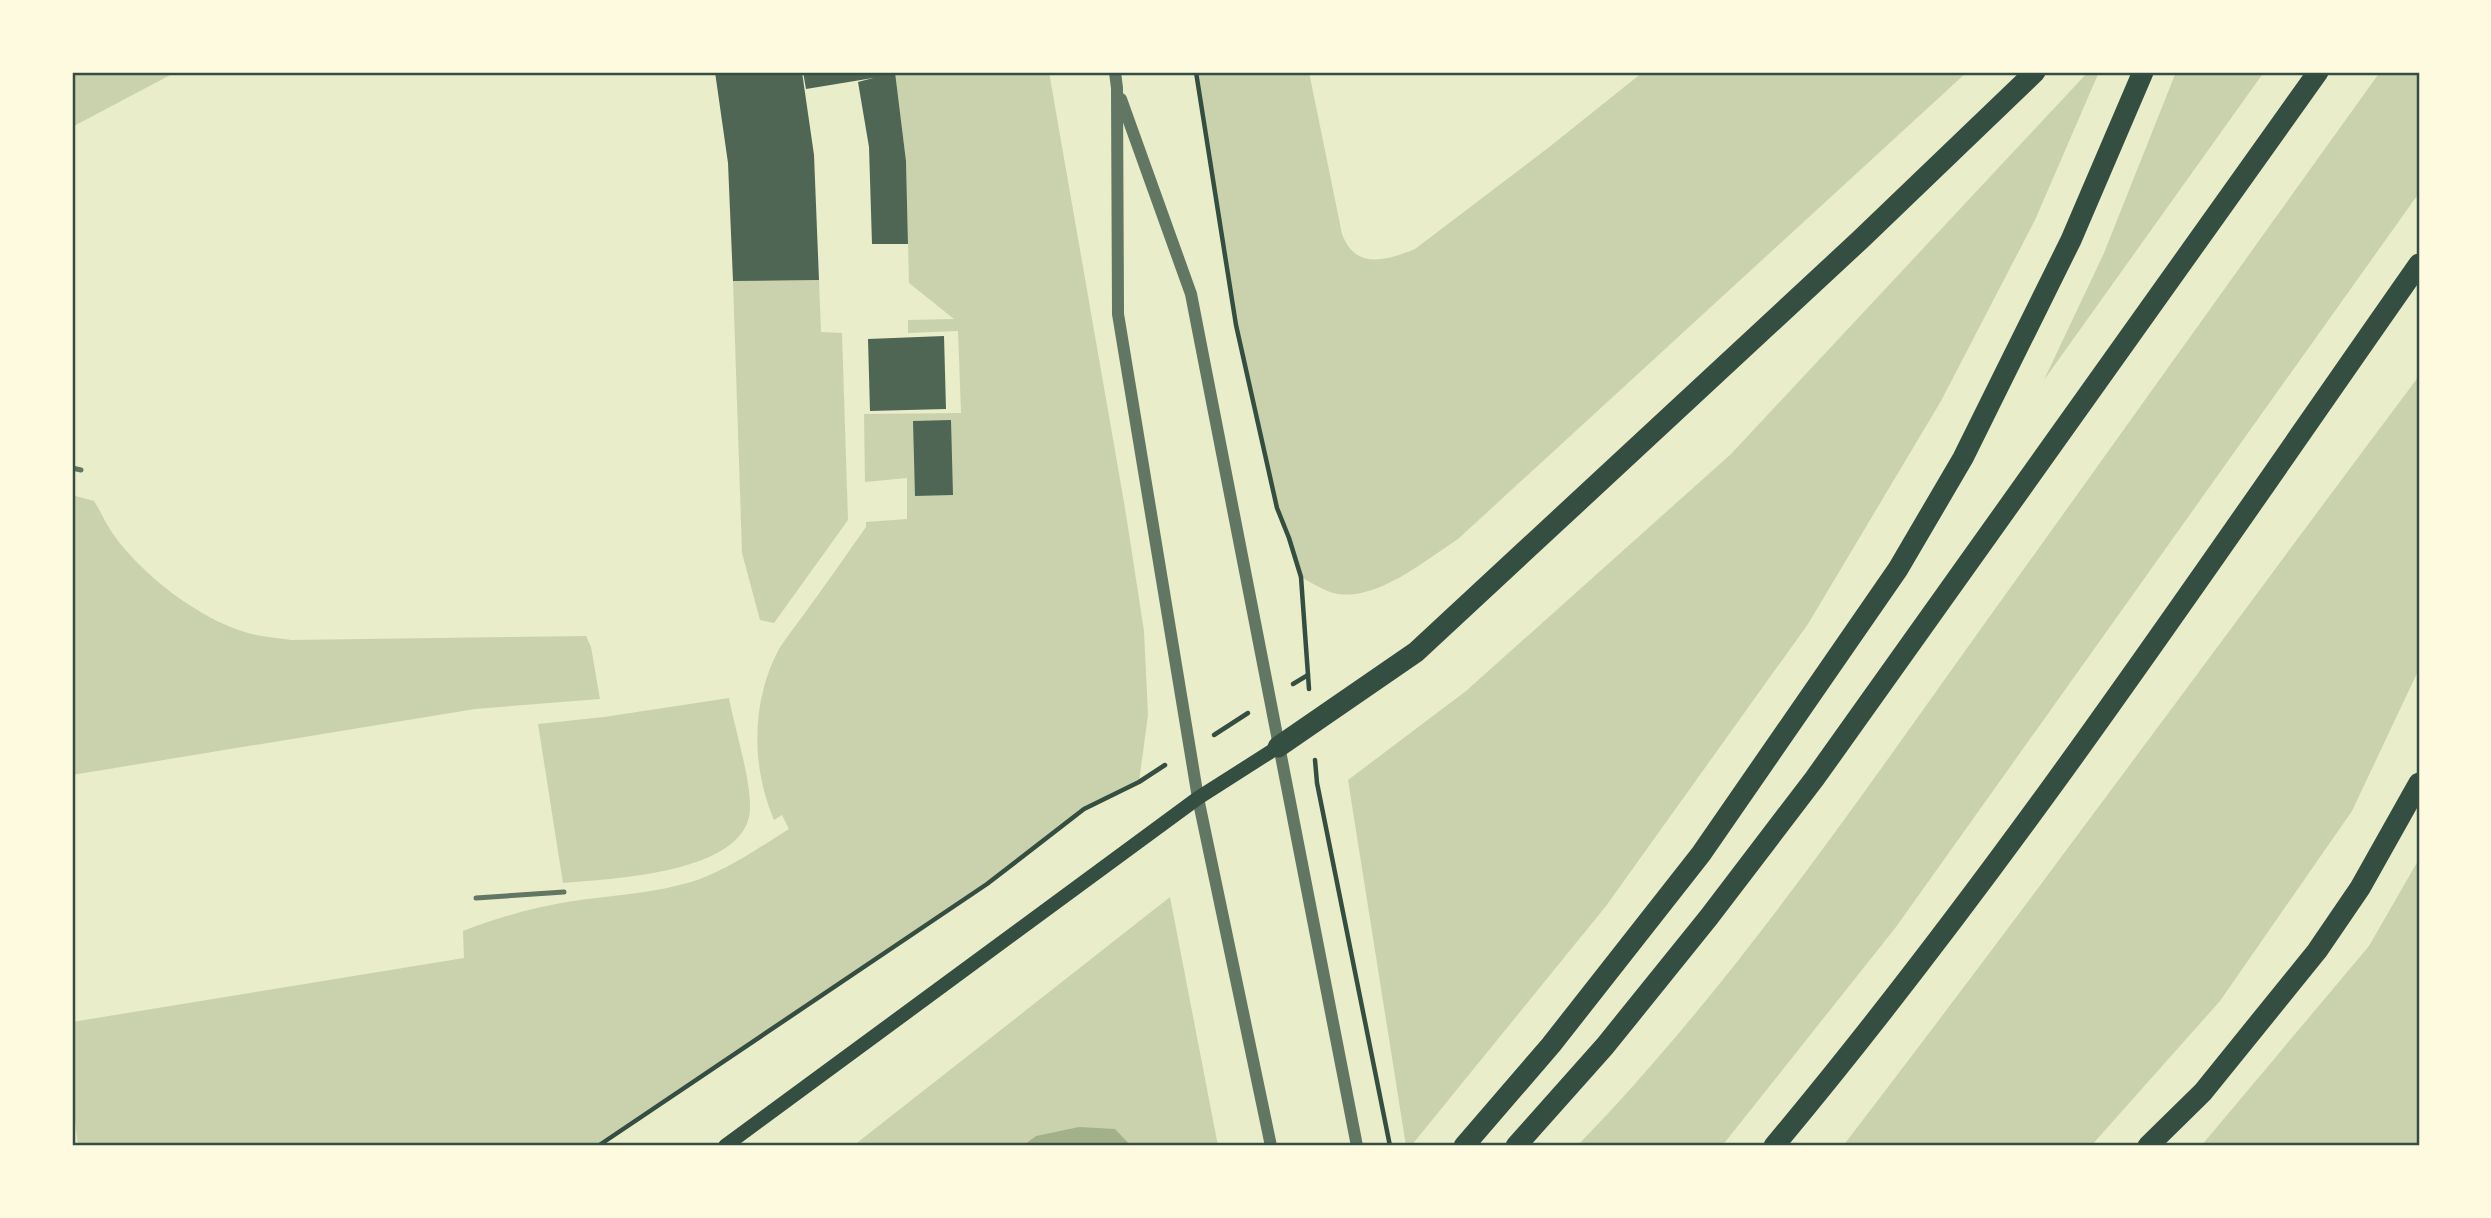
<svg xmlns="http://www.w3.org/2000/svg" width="2491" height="1218" font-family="Jost,sans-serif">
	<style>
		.green { fill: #cad2ad }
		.water { fill: #a3b18a }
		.building { fill: #4f6655 }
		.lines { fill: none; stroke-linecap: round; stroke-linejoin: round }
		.path { stroke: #344e41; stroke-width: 4.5 }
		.service { stroke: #617663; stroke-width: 5 }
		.tertiary { stroke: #617663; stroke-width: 12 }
		.secondary { stroke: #344e41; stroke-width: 14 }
		.motorway { stroke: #344e41; stroke-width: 21 }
		.neatline { fill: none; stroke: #344e41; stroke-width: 2.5 }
	</style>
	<rect width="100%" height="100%" fill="#e9edc9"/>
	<g class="green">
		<polygon points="72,72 176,72 72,127"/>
		<path d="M895 72H1049L1125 508 1144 631 1148 715 1139 782 1084 809 987 884 598 1146H78L72 1094V1022L464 958 463 931C497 918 531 908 567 902 612 895 656 894 700 879 732 867 760 847 789 829L782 815 774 820C751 766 751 701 779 649 787 636 798 623 807 610 827 583 846 555 866 527V522L907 519V478L865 482 864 414 961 413 958 331 908 333V320L954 319 909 283 906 161Z"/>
		<path d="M1196 72H1309L1342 234C1356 271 1387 260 1415 249L1548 148 1643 72H1967L1458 539C1425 560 1372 606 1330 592 1320 588 1310 582 1301 577L1277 508 1236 325Z"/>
		<polygon points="2088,72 2099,72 2035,220 1941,401 1808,624 1606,906 1411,1146 1406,1146 1348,780 1466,691 1731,454"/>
		<polygon points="2176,72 2264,72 2044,380 2104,253"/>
		<path d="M2380 72H2419V193L1896 927 1722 1146H1577C1721 998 1840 826 1960 658 2100 463 2240 267 2380 72Z"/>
		<polygon points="819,280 821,332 842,333 848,520 774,623 760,620 742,553 733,281"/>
		<path d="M2419 376V669L2352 811 2220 1001 2091 1146H1843C2038 892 2227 632 2419 376Z"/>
		<path d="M72 495 94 501C101 512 106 524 113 534 142 575 199 619 248 633 261 637 277 638 291 640L586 636 591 647 600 699 475 709 72 775Z"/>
		<path d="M729 698C735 729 751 780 750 809 748 874 608 879 563 883L538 724 604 717Z"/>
		<polygon points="2419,859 2419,1146 2201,1146 2369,946"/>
		<polygon points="1170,897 1218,1146 1131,1146 1036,1136 1022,1146 853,1146"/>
	</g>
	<polygon class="water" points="1079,1127 1115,1129 1131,1146 1022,1146 1036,1136"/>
	<g class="building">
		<polygon points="715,72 802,72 814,155 819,280 733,281 728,163"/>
		<polygon points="803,72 895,72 906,161 908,244 872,244 869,147 858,82 873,78 806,89"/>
		<polygon points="944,336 946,409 870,411 868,339"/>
		<polygon points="951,420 953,495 915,496 913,421"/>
	</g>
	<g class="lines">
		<g class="path">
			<polyline points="1196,72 1236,325 1277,508 1289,538 1301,577 1309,689"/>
			<polyline points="1293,684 1308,675"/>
			<polyline points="1214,735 1248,713"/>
			<polyline points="1315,760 1317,783 1390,1146"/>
			<polyline points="598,1146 987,884 1084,809 1139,782 1165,765"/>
		</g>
		<g class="service">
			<polyline points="72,468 81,470"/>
			<polyline points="476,898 564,892"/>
		</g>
		<g class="tertiary">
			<polyline points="1115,72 1117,88 1118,314 1198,798 1271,1146"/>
			<polyline points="1121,99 1191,294 1357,1146"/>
		</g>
		<polyline class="secondary" points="725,1146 1198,798 1278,747"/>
		<g class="motorway">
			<polyline points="1278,747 1416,652 1860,240 2035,72"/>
			<polyline points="1464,1146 1551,1045 1701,854 1898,569 1963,458 2071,240 2143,72"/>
			<polyline points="1516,1146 1605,1046 1709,917 1815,778 2318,72"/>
			<path d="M1774 1146C2007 867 2210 562 2419 264"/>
			<polyline points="2148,1146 2203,1092 2317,951 2360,888 2419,783"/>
		</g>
	</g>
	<rect width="2491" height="1218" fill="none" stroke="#fefae0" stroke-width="147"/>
	<rect x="74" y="74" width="2344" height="1070" class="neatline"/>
</svg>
